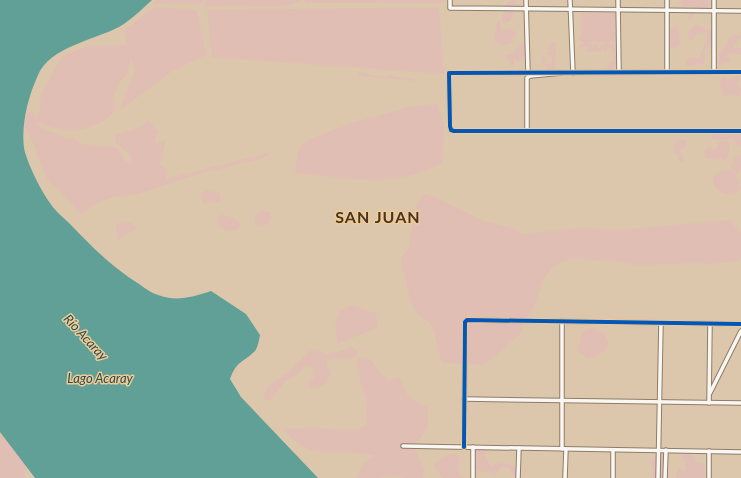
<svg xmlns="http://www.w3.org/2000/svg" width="741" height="478" font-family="Lato,sans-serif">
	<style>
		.green { fill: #e1beb3 }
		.water { fill: #60a097 }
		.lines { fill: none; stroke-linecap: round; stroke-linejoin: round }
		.minor-casing { stroke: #8d7d67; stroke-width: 5.5 }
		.minor { stroke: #faf7f3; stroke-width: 3.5 }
		.cycleway-casing { stroke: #f2ca97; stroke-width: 6 }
		.cycleway { stroke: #0057b8; stroke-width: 4 }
		.labels { text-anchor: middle; stroke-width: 3; stroke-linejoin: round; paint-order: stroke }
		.water-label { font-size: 13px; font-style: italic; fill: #234e4d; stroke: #f2ca97 }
		.district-label { font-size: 16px; font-weight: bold; letter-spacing: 1px; fill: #463621; stroke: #f2ca97 }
	</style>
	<rect width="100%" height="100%" fill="#ddc7ac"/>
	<g class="green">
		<polygon points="157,0 204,0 202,4 152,4"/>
		<path d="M206 0H302C283 9 268 6 249 6 234 5 219 6 204 7Z"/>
		<rect x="305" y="0" width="139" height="3"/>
		<polygon points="511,0 516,0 515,4 523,5 524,8 522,10 515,11 509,22 504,24 501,19 502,14 506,11 504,7"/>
		<polygon points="683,0 709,0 708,7 693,12 694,14 689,20 687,18 691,12 690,8 698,7 682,6"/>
		<path d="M155 7 197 10 206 55 171 72 119 111 135 70 131 59 128 73 119 83 114 95 115 111C94 134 62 135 36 121 41 134 57 130 65 139L72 137 80 144 117 148 126 162 131 163 130 155 115 142 116 135 138 128 148 120 158 132 155 140 156 144 166 139 160 164 165 168 166 179 270 152 267 156 253 161 201 173 135 195 114 197 95 204 82 214C72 207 68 199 60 191 56 187 50 183 47 178 40 165 32 132 22 124L23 118 31 110 34 113 36 121 40 108 41 94 62 56 87 46 127 45 124 30Z"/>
		<polygon points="439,7 444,74 212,57 207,10"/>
		<polygon points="581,13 615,13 615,42 591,42 592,46 597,44 599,48 607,43 615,45 618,50 619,62 611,70 608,69 607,65 614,60 612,48 608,48 605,54 605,50 586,53 588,46 580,48 579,46 585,43 580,40 579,36 582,34"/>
		<polygon points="497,21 500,21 502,34 503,29 508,28 516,32 515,38 512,37 511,39 514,43 506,44 505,46 497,43 494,36"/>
		<path d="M696 24 706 29 713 30 710 47 706 48 703 55H706L704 64 687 66 685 63 690 57 697 58 700 57C702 48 708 43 707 33H697L691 42 688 31Z"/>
		<path d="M676 26C680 30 680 41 679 46L672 49 670 46V30Z"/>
		<polygon points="735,34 740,35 741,37 733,48 741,48 741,55 736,53 728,55 727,57 731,60 731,62 723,63 722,66 719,66 718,61 720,58 718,53 728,44 728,39"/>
		<polygon points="549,42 553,42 556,44 555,69 546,70 546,66 541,63 541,58 544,56 546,59 545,64 550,64 552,59 551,55 546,55 546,53 549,52 548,49 551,45"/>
		<polygon points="523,43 525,45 525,55 522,61 517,61 514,58 514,66 509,65 508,64 510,61 506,58 506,55 513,53 519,45"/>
		<path d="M360 72C369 72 383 81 391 75 398 78 412 77 417 81L357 76Z"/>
		<polygon points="723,76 729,79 735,76 741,77 739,83 737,85 741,89 740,97 735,96 734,94 725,97 723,94 723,91 720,87 721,78"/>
		<path d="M437 104 444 125 442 163C430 169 416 175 402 177 367 184 328 176 294 173L299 148 310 139 352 123 409 107Z"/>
		<polygon points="741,129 741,146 738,147 736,146 738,143 733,138 726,140 712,139 712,133 739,132"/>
		<polygon points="684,139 686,140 686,146 680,150 680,153 685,161 680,162 677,159 679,156 676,154 674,147 677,141"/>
		<path d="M724 141H728C732 148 728 154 725 161L721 158 717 160 706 158 704 152 707 149V145L709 144 711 148 715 150 718 146 717 142Z"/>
		<polygon points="737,156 741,156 741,169 736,176 741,188 734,196 723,193 714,186 713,176 715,173 731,169 734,158"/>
		<polygon points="206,190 220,193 221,202 203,204 202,196"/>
		<path d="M424 194 437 198 484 221 511 228 523 234 581 228 620 230 730 220 741 233V259L739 261 710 264 695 263 638 265 611 260 595 261 577 258 563 261 551 269 543 280 534 307 526 318 520 334 485 365 442 363C437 350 437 337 431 325 428 319 420 319 417 314 409 304 404 272 401 258L409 247 416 205Z"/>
		<polygon points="261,211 270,212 272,218 267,224 258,226 254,223 254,216"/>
		<polygon points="223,214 239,221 240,226 235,231 227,231 219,226 218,218"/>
		<polygon points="125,221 133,224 137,228 120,239 117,239 118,235 115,225"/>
		<polygon points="352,305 378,314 377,328 337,344 335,323 340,311"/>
		<path d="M594 327 599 333 603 331 609 343C606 352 597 357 588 358L579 352 577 347 581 342 580 340C581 333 587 328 594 327Z"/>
		<path d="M352 347 358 351 357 355C343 365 336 355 327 360L326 364 331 373 326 384 317 388H310L308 384 315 377 313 366 304 367 297 375 285 381 272 398 266 402 264 395 267 387 286 374 311 350H319L328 355Z"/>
		<path d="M356 357 370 359 388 381 401 377C405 395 409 400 427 406 430 425 427 431 414 445L424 470 423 478H406L396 475 379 478H356L363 464 374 456C338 446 309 465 284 429L311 428 355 430 367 426 366 399 357 371Z"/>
		<polygon points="3,433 13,440 13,449 15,453 20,454 27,461 25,466 27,469 23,476 24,478 0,478 0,434"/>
		<polygon points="480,448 487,451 484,455 492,467 491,470 494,464 503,462 516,467 517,474 514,475 511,473 511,469 508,467 501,467 495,476 492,474 491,471 480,472 475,469 471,456 478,457 474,450"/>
		<polygon points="449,454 456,454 459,457 460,463 458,473 464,478 442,478 438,471 434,468 434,464"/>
		<polygon points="689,454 695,457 696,462 703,464 705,467 705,478 677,478 675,476 679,467 683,472 686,470 685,460 681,459 682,455"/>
		<polygon points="662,455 667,459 667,463 665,466 671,478 654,478 652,472 659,469 656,467 656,470 653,469 651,463 655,456 660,458"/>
	</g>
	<path class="water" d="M0 0H152C142 9 131 20 119 27 94 40 50 47 38 75 28 97 21 125 24 148 27 163 41 191 50 203 55 211 64 218 71 225 93 248 112 267 139 284 145 288 151 293 158 295 176 302 193 297 211 291L246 314 260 335C259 340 258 347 255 351 243 363 237 360 230 379L241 397 318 478H35L0 432Z"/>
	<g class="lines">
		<defs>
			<g id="minor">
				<polyline points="450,0 450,8 741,11"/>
				<polyline points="526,0 528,72"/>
				<polyline points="570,0 573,73"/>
				<polyline points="618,0 619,72"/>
				<polyline points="667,0 667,72"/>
				<polyline points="714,0 714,72"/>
				<polyline points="741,72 449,73 450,126 451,130 454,131 741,131"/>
				<polyline points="527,131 527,78 530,76 562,73"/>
				<polyline points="562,321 562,449"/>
				<polyline points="710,393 741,331"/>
				<polyline points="464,399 741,403"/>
				<polyline points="709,403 710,324"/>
				<polyline points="403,446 741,452"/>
				<polyline points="464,447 465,322 467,320 741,324"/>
				<polyline points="473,478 473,447"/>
				<polyline points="518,478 519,448"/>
				<polyline points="565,478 566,449"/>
				<polyline points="613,478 613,450"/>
				<polyline points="658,478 661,323"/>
				<polyline points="665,478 666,450"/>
				<polyline points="709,478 709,451"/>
			</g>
		</defs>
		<use href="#minor" class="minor-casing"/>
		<use href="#minor" class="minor"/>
		<defs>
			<g id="cycleway">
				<polyline points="741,72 449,73 450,126 451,130 454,131 741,131"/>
				<polyline points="464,447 465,322 467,320 741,324"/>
			</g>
		</defs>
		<use href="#cycleway" class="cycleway-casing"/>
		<use href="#cycleway" class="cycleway"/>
	</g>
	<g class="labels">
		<g class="water-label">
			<text transform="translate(86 337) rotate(47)" y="5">Río Acaray</text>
			<text x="100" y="383">Lago Acaray</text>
		</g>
		<g class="district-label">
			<text x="378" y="223">SAN JUAN</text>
		</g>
	</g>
</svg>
